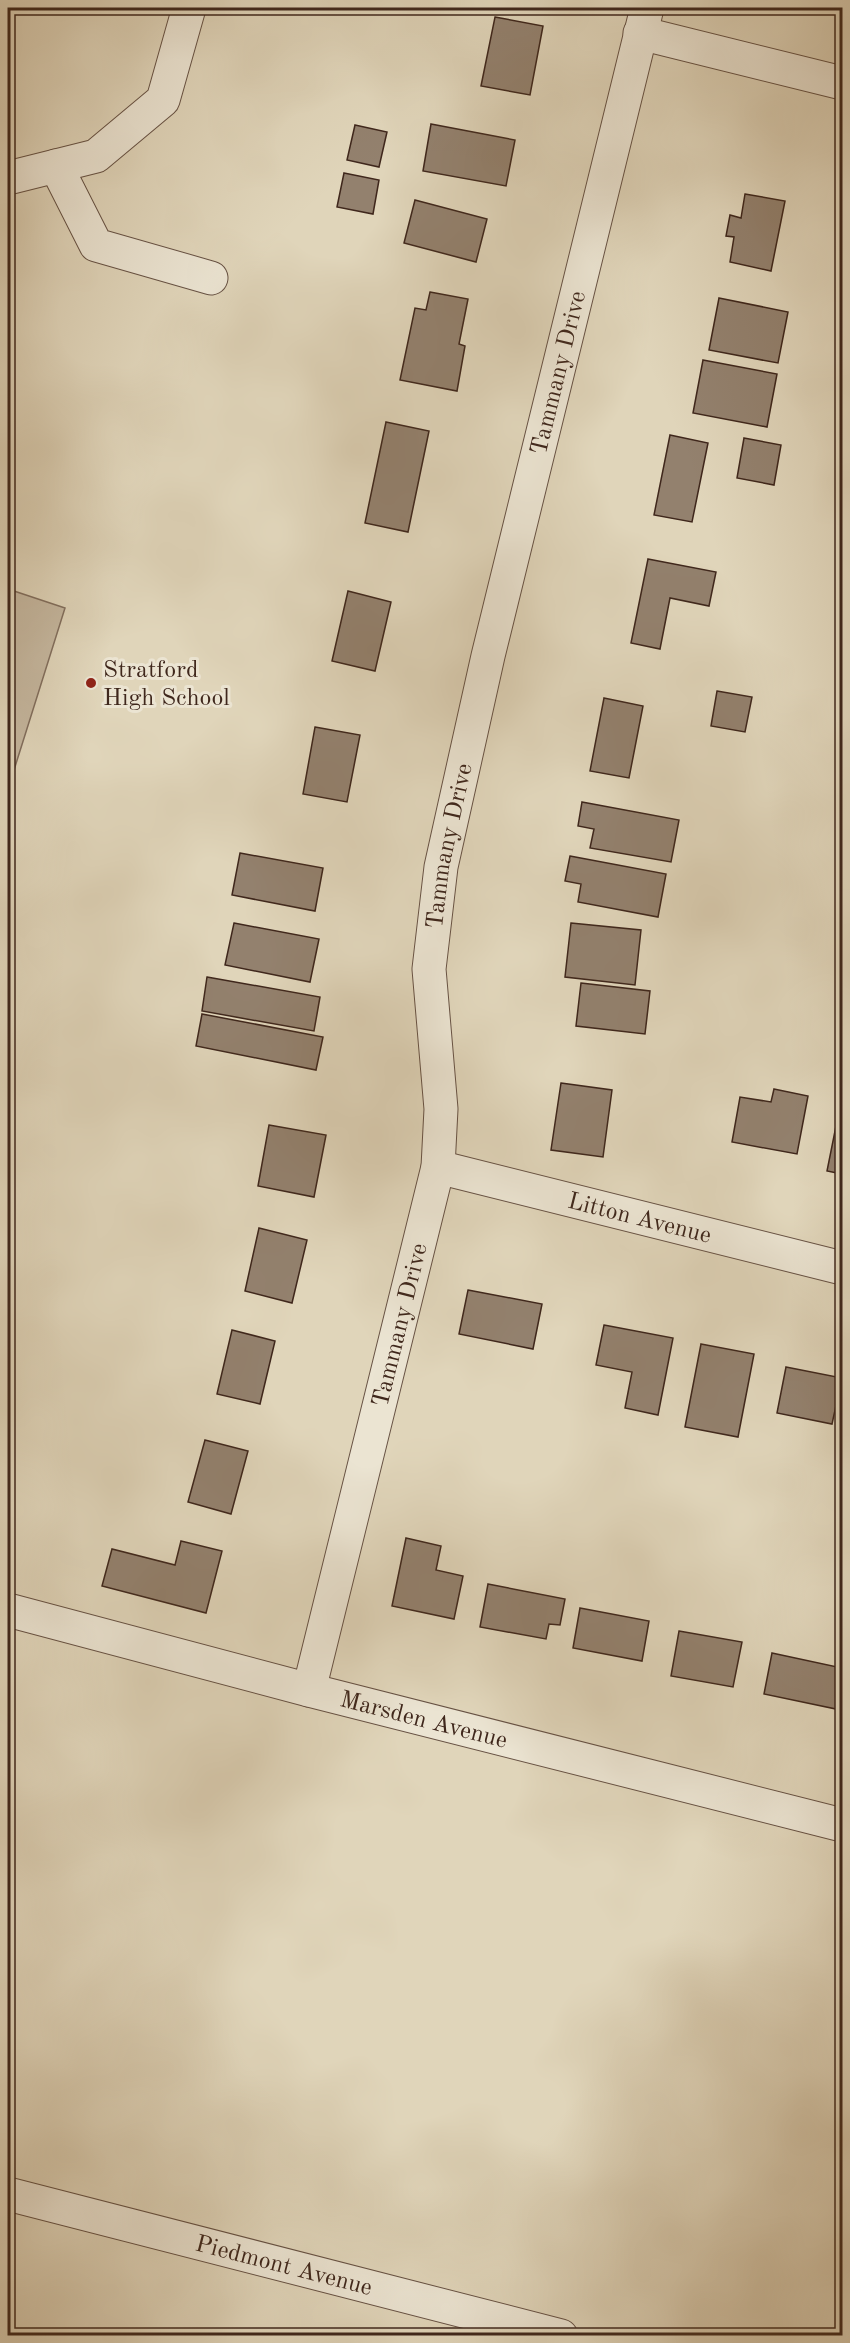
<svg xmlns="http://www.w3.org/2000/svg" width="850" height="2343" font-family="'Old Standard TT',serif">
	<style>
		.green { fill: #c5b79f; stroke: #826f5e; stroke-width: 1.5 }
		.building { fill: #93816e; stroke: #3f271c; stroke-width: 1.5 }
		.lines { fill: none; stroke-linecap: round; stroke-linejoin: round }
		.minor-casing { stroke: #675244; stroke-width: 35 }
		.minor { stroke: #ebe4d2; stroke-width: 33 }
		.poi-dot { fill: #8f2418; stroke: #ebe4d2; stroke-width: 2 }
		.labels { text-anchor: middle; stroke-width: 6; stroke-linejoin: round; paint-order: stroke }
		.street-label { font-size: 24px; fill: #3f271c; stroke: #ebe4d2 }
		.poi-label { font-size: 24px; fill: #3f271c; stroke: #ebe4d2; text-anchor: start }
	</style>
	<rect width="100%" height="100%" fill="#e0d5ba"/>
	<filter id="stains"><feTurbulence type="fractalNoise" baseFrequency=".00333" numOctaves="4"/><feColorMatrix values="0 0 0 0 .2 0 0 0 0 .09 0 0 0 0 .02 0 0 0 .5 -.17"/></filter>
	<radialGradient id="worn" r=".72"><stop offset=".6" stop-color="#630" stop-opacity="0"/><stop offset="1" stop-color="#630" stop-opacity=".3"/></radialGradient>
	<polygon class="green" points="8,589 65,608 8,789"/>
	<g class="building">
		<polygon points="495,17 543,26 530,95 481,86"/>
		<polygon points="431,124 515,140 506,186 423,171"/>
		<polygon points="355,125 387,132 379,167 347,160"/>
		<polygon points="344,173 379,180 373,214 337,207"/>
		<polygon points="745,194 785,201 771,271 730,262 734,237 726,236 730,215 741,218"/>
		<polygon points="415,200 487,219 476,262 404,243"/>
		<polygon points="430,292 468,299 459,344 465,346 457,391 400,380 415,308 426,310"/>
		<polygon points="719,298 788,312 778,363 709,350"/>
		<polygon points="703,360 777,374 767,427 693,413"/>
		<polygon points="386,422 429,431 408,532 365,523"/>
		<polygon points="670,435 708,443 692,522 654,515"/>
		<polygon points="744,438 781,445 774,485 737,478"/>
		<polygon points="648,559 716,572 709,606 670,598 660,649 631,643"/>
		<polygon points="348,591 391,602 375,671 332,661"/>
		<polygon points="717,691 752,697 745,732 711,726"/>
		<polygon points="604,698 643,706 629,778 590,771"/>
		<polygon points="315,727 360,735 347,802 303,794"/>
		<polygon points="582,802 679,820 671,862 590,848 594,829 578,826"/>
		<polygon points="240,853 323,868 315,911 232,895"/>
		<polygon points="570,856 666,874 658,917 578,902 581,884 565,881"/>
		<polygon points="234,923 319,939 310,982 225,965"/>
		<polygon points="571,923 641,930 635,985 565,977"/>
		<polygon points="207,977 320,997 314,1031 202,1011"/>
		<polygon points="581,983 650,991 645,1034 576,1026"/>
		<polygon points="202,1014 323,1037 316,1070 196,1046"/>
		<polygon points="561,1083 612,1090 603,1157 551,1150"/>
		<polygon points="774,1089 808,1096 797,1154 732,1142 740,1097 771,1102"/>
		<polygon points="840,1106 842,1106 842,1174 827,1171"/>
		<polygon points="269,1125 326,1135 314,1197 258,1186"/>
		<polygon points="259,1228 307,1240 292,1303 245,1291"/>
		<polygon points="468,1290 542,1304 533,1349 459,1334"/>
		<polygon points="604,1325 673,1338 658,1415 625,1408 632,1372 596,1365"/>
		<polygon points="232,1330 275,1341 260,1404 217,1394"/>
		<polygon points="701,1344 754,1354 738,1437 685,1427"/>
		<polygon points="786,1367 842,1378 832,1424 777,1413"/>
		<polygon points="205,1440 248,1451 231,1514 188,1502"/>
		<polygon points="406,1538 441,1546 436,1570 463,1576 454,1619 392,1606"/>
		<polygon points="181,1541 222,1551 206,1613 102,1586 112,1549 175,1565"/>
		<polygon points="488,1584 565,1599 560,1625 549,1624 546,1639 480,1627"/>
		<polygon points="580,1608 649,1621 642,1661 573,1648"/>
		<polygon points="679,1631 742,1642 733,1687 671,1676"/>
		<polygon points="772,1653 842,1668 836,1709 764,1694"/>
	</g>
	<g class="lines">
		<defs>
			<g id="minor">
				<polyline points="640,33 842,83"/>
				<polyline points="56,166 96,245 211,278"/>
				<polyline points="8,178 96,156 163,100 189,8"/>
				<path id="s1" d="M438 1167 842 1268"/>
				<path id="s2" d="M8 1610 309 1690 842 1825"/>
				<path id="s3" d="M309 1690 438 1167 441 1109 429 969 441 867 488 656 647 8"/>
				<path id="s4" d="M8 2194 561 2336"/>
			</g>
		</defs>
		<use href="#minor" class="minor-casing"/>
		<use href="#minor" class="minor"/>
	</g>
	<circle class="poi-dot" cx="91" cy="683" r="6"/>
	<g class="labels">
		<g class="street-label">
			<text dy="8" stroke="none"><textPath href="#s3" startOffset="1348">Tammany Drive</textPath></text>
			<text dy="8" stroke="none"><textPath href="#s3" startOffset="862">Tammany Drive</textPath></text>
			<text dy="8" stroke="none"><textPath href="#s1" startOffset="208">Litton Avenue</textPath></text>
			<text dy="8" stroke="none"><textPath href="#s3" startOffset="376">Tammany Drive</textPath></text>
			<text dy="8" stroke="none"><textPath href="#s2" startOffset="430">Marsden Avenue</textPath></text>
			<text dy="8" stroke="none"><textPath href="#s4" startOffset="285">Piedmont Avenue</textPath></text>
		</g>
		<g class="poi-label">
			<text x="103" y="677">Stratford<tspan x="103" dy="28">High School</tspan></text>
		</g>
	</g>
	<rect width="850" height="2343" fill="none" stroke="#e0d5ba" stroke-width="30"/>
	<rect x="9" y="9" width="832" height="2325" fill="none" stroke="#3f271c" stroke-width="3"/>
	<rect x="15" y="15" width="820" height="2313" fill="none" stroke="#3f271c" stroke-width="1.5"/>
	<rect width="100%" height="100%" filter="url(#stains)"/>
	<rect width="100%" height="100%" fill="url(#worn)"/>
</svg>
